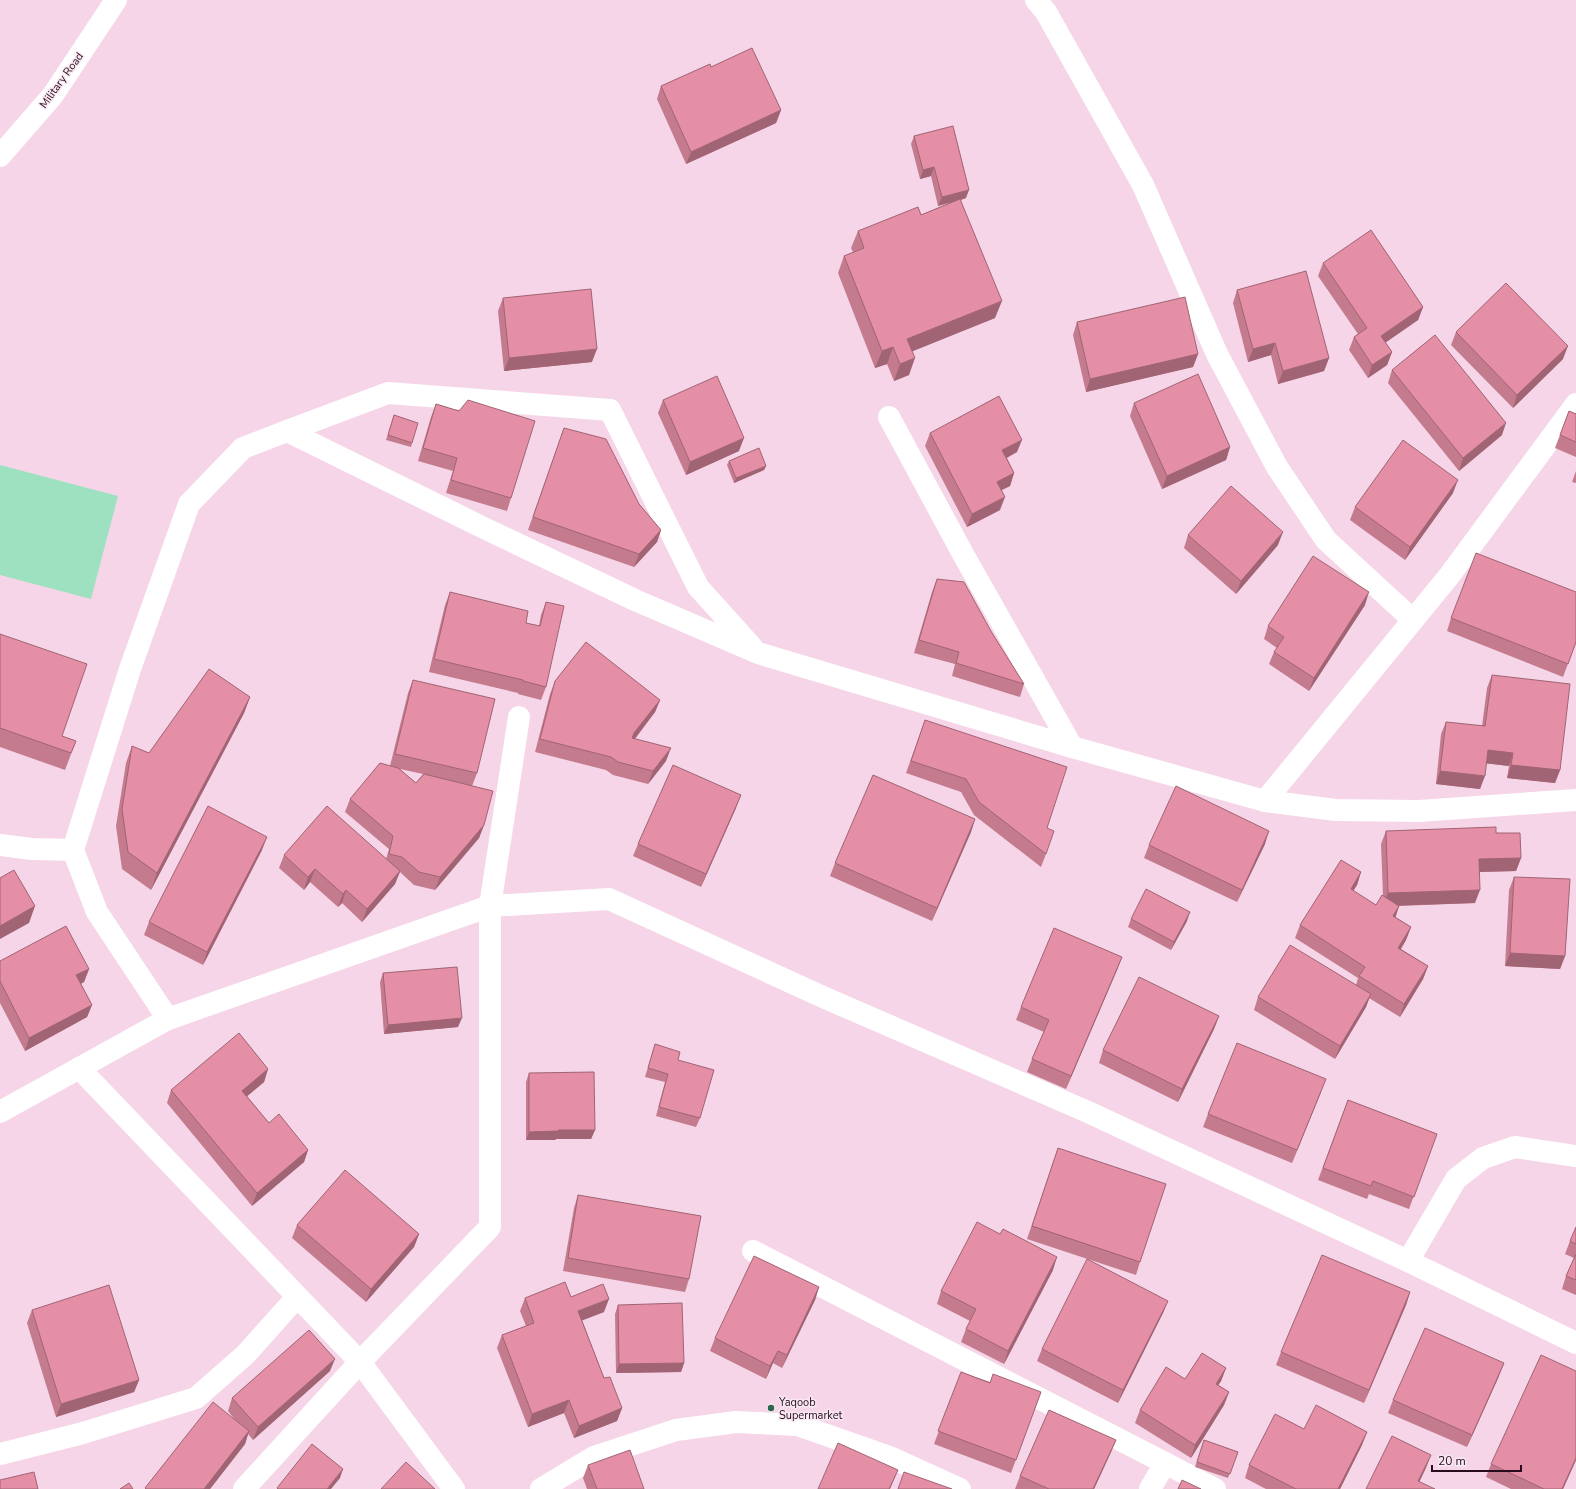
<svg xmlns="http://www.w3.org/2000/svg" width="1576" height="1489" font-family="'Nunito Sans',sans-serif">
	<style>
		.green { fill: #9ee1c1 }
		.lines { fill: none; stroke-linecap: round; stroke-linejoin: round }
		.minor { stroke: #fff; stroke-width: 22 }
		.wall { fill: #c47b8e; fill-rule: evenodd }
		.shaded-wall { fill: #a06474 }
		.building { fill: #e48fa5; stroke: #a06474 }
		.poi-dot { fill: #2d664e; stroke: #f8e8f1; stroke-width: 1.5 }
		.labels { text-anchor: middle; stroke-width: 3; stroke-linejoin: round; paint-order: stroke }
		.street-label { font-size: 11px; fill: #280c1e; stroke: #f8e8f1 }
		.poi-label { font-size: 11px; fill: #280c1e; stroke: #f8e8f1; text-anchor: start }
	</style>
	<rect width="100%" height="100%" fill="#f5d5e7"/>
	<polygon class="green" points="0,465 118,496 91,599 0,575"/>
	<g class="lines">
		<g class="minor">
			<polyline points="1036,0 1046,12 1143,185 1217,354 1277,467 1326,540 1413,620"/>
			<polyline points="0,156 53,95 116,0"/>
			<polyline points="889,417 963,554 1072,747"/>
			<polyline points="287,431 388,393 610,410 698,587 752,647"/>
			<polyline points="1265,801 1336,810 1419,811 1576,800"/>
			<polyline points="0,845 32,849 73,850"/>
			<polyline points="168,1019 97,912 73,850 130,669 189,504 243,448 287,431 486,529 635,600 758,653 1072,747 1265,801 1449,576 1576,404"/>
			<polyline points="79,1068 360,1362 454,1489"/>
			<polyline points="0,1112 168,1019 490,906 609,899 823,997 1088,1112 1408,1261 1576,1343"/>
			<polyline points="753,1251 1165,1463"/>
			<polyline points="1408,1261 1456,1179 1483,1158 1515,1147 1576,1156"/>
			<polyline points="0,1454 83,1433 196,1398 245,1355 297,1297"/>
			<polyline points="244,1489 360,1362 490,1227 490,906 519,717"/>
			<polyline points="541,1489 594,1457 676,1430 736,1422 798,1425 892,1458 960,1489"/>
			<polyline points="1150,1489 1165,1463 1215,1489"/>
		</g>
	</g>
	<g class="wall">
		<polygon points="711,67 781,110 776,123 686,164 657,99 661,86"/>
		<polygon points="914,136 966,198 961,200 995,318 912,351 909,375 894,381 887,364 875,368 838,273 844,256 853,252 851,248 858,231 921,215 954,201 938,206 931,176 920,179 911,144"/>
		<polygon points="1323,263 1423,307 1418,320 1385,343 1392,352 1387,365 1368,378 1349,350 1354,337 1358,334 1318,276"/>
		<polygon points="1237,290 1329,358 1324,371 1278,384 1271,355 1248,362 1233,303"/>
		<polygon points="503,298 592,362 504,371 498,311"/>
		<polygon points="1077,322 1198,354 1193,367 1086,392 1073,335"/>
		<polygon points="1456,332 1563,359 1513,408 1451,345"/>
		<polygon points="1392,370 1502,435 1459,471 1388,383"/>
		<polygon points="663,400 739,451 686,475 658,413"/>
		<polygon points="1134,403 1230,447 1226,460 1162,489 1130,416"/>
		<polygon points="436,404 459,411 511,498 507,511 446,493 453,471 418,461 431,417"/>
		<polygon points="1569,411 1576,414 1576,457 1555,448"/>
		<polygon points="394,415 412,443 411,447 386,440"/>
		<polygon points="564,428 639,504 661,530 657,542 634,567 528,530"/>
		<polygon points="930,433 1017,452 1007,458 1014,473 1010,486 1001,490 1000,510 967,527 925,446"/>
		<polygon points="729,461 766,466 764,470 734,483 727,465"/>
		<polygon points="1576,471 1576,483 1572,482"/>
		<polygon points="1453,493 1405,560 1350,520 1355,507"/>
		<polygon points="1188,535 1278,545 1236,594 1184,548"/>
		<polygon points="937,579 992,633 1024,684 1020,697 952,676 955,664 914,653 932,592"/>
		<polygon points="450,592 526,623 539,626 541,615 546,602 546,687 541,700 518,694 518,693 429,672 445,605"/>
		<polygon points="1365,605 1309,691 1269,664 1274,652 1277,648 1264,639 1268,626"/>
		<polygon points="1451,618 1576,642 1563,677 1447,631"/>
		<polygon points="0,634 62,736 76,741 65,770 0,747"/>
		<polygon points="1492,675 1560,770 1555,783 1507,778 1509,766 1486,763 1480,789 1436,784 1441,734 1446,722 1482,726 1487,688"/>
		<path d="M413 680 477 773 472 786 484 825 479 838 435 890 414 885 400 872 395 884 362 922 342 903 338 907 310 882 304 890 279 868 284 855 386 859 389 849 345 812 350 799 390 766 408 693ZM400 769 423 774 416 783Z"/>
		<polygon points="555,681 660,700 655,712 635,739 666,761 648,784 613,775 606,770 535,752 550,694"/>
		<polygon points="250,697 244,713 151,890 122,869 116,826 126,763 132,746 149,753"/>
		<polygon points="925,720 1047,828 1046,854 1041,867 974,815 961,792 906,773"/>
		<polygon points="736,808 701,887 633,856 638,844"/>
		<polygon points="975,819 971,832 932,921 830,876 835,863"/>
		<polygon points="1386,831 1496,833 1521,858 1516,871 1480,872 1475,903 1399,906 1395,917 1411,927 1406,940 1401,949 1428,966 1423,979 1400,1017 1369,998 1366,1007 1335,1059 1254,1010 1258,997 1356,985 1358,978 1295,938 1300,925 1361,872 1357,885 1353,891 1376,905 1383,895 1381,844"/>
		<polygon points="1265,844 1237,902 1144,858 1149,845"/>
		<polygon points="262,850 203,965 144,935 149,922"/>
		<polygon points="1514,877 1565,956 1560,969 1505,966 1509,890"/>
		<polygon points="1131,919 1187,921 1171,950 1128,927"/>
		<polygon points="1122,957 1117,970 1066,1089 1027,1072 1032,1059 1044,1032 1016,1020 1021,1007"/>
		<polygon points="0,961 89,969 84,982 81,984 92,1005 87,1017 25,1051 0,1003"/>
		<polygon points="383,973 458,1027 384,1034 380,982"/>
		<polygon points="1219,1016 1214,1029 1178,1102 1099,1063 1103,1050"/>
		<polygon points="655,1044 700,1118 696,1127 656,1116 665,1082 645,1077"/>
		<polygon points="268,1069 264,1082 247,1096 269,1123 308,1150 304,1162 252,1206 167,1103 171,1090"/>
		<polygon points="529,1073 595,1130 591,1139 556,1139 555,1140 526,1140 526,1082"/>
		<polygon points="1321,1092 1292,1163 1203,1127 1208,1114"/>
		<polygon points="1348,1100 1437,1134 1409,1209 1369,1194 1367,1199 1318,1180"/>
		<polygon points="1058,1148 1140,1262 1136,1275 1027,1239"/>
		<polygon points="578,1195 689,1279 685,1292 563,1271 574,1208"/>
		<polygon points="297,1225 419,1234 414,1247 366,1302 292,1238"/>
		<polygon points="1576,1227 1576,1295 1562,1289 1566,1276 1574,1258 1565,1254 1570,1241"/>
		<polygon points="1053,1270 1004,1364 961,1342 966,1329 970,1321 937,1304 941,1291"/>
		<polygon points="819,1287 815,1300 782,1368 773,1363 766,1379 710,1351 715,1338"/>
		<polygon points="1410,1292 1406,1305 1364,1403 1276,1365 1281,1352"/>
		<polygon points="571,1297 604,1312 582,1320 604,1378 622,1408 617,1421 574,1438 564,1413 528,1427 497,1348 502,1335 526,1326 520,1311 525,1298"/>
		<polygon points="1168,1301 1163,1313 1118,1403 1037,1361 1042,1349"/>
		<polygon points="618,1305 684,1363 681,1372 616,1373 615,1314"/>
		<polygon points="32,1310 139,1380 134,1392 56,1417 27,1323"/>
		<polygon points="1226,1368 1221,1381 1218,1385 1229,1392 1224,1405 1191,1458 1135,1423 1140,1410 1185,1379"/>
		<polygon points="330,1371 253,1440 248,1434 245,1444 210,1489 145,1489 236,1421 228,1411 232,1398"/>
		<polygon points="961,1372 990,1382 1041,1392 1011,1473 934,1444"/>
		<polygon points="1499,1376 1467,1447 1388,1413 1393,1400"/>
		<polygon points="1304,1429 1367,1432 1362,1445 1340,1489 1266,1489 1245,1478 1249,1465"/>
		<polygon points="1116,1440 1111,1452 1094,1489 1015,1489 1020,1476"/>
		<polygon points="1204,1440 1238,1452 1228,1478 1195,1467"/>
		<polygon points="1576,1460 1563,1489 1511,1489 1486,1477 1491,1464"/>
		<polygon points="588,1465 644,1489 587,1489 583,1478"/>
	</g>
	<g class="shaded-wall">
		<polygon points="781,110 776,123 686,164 691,152"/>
		<polygon points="934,167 931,176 920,179 923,170"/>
		<polygon points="969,190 966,198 938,206 942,197"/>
		<polygon points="1002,301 995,318 901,356 907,339"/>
		<polygon points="1423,307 1418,320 1376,349 1381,336"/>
		<polygon points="1275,343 1271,355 1248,362 1253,349"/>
		<polygon points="1568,346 1563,359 1513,408 1517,395"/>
		<polygon points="893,347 887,364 875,368 882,351"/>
		<polygon points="597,349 592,362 504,371 509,358"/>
		<polygon points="1392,352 1387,365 1368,378 1372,365"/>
		<polygon points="1198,354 1193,367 1086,392 1090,379"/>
		<polygon points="915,358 909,375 894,381 900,364"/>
		<polygon points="1329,358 1324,371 1278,384 1283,371"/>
		<polygon points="1506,423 1502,435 1459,471 1463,458"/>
		<polygon points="744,438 739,451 686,475 690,462"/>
		<polygon points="1022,440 1017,452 998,462 1002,450"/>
		<polygon points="1230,447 1226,460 1162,489 1167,476"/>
		<polygon points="766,466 764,470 734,483 736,478"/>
		<polygon points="1014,473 1010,486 992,495 997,482"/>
		<polygon points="1458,480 1453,493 1405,560 1410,547"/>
		<polygon points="1005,497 1000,510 967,527 972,514"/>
		<polygon points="661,530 657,542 634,567 639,554"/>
		<polygon points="1283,532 1278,545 1236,594 1241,581"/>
		<polygon points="1369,592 1365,605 1309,691 1314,678"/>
		<polygon points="250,697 244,713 151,890 157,873"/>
		<polygon points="660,700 655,712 629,746 634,733"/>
		<polygon points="671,748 666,761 648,784 653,771"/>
		<polygon points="1488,750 1513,753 1509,766 1483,763"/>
		<polygon points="1511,765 1560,770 1555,783 1507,778"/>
		<polygon points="1440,771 1485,776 1480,789 1436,784"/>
		<polygon points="741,795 736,808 701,887 706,874"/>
		<polygon points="975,819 971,832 932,921 937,908"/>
		<polygon points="484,825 479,838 435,890 440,877"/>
		<polygon points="1269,831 1265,844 1237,902 1242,890"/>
		<polygon points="267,837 262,850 203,965 207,952"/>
		<polygon points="1521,858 1516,871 1475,872 1479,859"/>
		<polygon points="315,869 310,882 304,890 308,877"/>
		<polygon points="400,871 395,884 362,922 367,909"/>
		<polygon points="1361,872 1357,885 1346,902 1351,889"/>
		<polygon points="346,890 342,903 338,907 343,894"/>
		<polygon points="1480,890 1475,903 1383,906 1388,893"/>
		<polygon points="35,906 29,923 0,939 0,926"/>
		<polygon points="1399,906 1395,919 1393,916"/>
		<polygon points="1190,912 1187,921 1171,950 1174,942"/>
		<polygon points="1411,927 1406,940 1394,960 1398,948"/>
		<polygon points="1510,953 1565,956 1560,969 1505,966"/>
		<polygon points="1122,957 1117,970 1066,1089 1071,1076"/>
		<polygon points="1428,966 1423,979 1400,1017 1404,1004"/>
		<polygon points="89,969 84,982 72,988 76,975"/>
		<polygon points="1371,994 1366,1007 1335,1059 1340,1046"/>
		<polygon points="92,1005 87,1017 25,1051 29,1038"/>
		<polygon points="1219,1016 1214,1029 1178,1102 1182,1089"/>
		<polygon points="462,1018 458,1027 384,1034 388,1025"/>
		<polygon points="268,1069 264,1082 238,1104 242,1091"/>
		<polygon points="1326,1079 1321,1092 1292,1163 1297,1150"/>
		<polygon points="558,1130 595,1130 591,1139 556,1139 555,1140 526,1140 529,1132"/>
		<polygon points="308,1150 304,1162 252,1206 257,1193"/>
		<polygon points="419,1234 414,1247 366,1302 371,1289"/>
		<polygon points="1057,1257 1053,1270 1004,1364 1008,1351"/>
		<polygon points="819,1287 815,1300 782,1368 787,1355"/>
		<polygon points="1410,1292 1406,1305 1364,1403 1369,1390"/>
		<polygon points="609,1299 604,1312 573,1324 578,1311"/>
		<polygon points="1168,1301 1163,1313 1118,1403 1123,1390"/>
		<polygon points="778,1351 773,1363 766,1379 770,1366"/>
		<polygon points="335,1359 330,1371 253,1440 258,1427"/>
		<polygon points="684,1363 681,1372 616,1373 619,1364"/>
		<polygon points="1504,1363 1499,1376 1467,1447 1472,1435"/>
		<polygon points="1226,1368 1221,1381 1211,1396 1216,1384"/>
		<polygon points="139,1380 134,1392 56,1417 61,1404"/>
		<polygon points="1229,1392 1224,1405 1191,1458 1195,1445"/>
		<polygon points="569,1400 564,1413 528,1427 532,1414"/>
		<polygon points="622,1408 617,1421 574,1438 579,1426"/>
		<polygon points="249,1431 245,1444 210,1489 204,1489"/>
		<polygon points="1367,1432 1362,1445 1340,1489 1338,1489"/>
		<polygon points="1116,1440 1111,1452 1094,1489 1093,1489"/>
		<polygon points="1431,1455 1426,1468 1416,1489 1418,1481"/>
		<polygon points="1576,1458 1576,1460 1563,1489 1562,1489"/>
		<polygon points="343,1469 340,1478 331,1489 327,1489"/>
		<polygon points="898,1470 890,1489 889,1489"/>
	</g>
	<g class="building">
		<polygon points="752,48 781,110 691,152 661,86 710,64 711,67"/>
		<polygon points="953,126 969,190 942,197 934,167 923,170 914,136"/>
		<polygon points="960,199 1002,301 907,339 915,358 900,364 893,347 882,351 844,256 864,248 858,231 918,207 921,215"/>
		<polygon points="1371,230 1423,307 1381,336 1392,352 1372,365 1354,337 1367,328 1323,263"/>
		<polygon points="1306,271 1329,358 1283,371 1275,343 1253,349 1237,290"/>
		<polygon points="1506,283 1568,346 1517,395 1456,332"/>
		<polygon points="591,289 597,349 509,358 503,298"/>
		<polygon points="1185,297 1198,354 1090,379 1077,322"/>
		<polygon points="1435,335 1506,423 1463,458 1392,370"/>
		<polygon points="1198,374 1230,447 1167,476 1134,403"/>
		<polygon points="717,376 744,438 690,462 663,400"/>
		<polygon points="999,396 1022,440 1002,450 1014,473 997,482 1005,497 972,514 930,433"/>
		<polygon points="468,400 535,421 511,498 451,480 457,458 423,448 436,404 459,411"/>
		<polygon points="1569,411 1576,414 1576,442 1560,435"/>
		<polygon points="394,415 418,423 412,443 388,435"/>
		<polygon points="564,428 606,439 639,504 661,530 639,554 533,517"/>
		<polygon points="1403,440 1458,480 1410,547 1355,507"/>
		<polygon points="759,448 766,466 736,478 729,461"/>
		<polygon points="1231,486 1283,532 1241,581 1188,535"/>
		<polygon points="1476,553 1576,592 1576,642 1568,664 1451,618"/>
		<polygon points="1313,556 1369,592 1314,678 1274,652 1284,637 1268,626"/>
		<polygon points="937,579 964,582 992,633 1024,684 956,663 959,652 919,640"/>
		<polygon points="450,592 528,611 526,623 540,626 546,602 564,606 546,687 523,681 523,680 434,659"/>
		<polygon points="0,634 87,664 62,736 76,741 71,753 0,728"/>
		<polygon points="586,642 660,700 634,733 632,738 671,748 653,771 618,762 611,757 540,739 555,681"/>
		<polygon points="209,669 250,697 157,873 128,852 122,809 132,746 149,753"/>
		<polygon points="1492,675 1570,684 1560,770 1511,765 1513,753 1488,750 1485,776 1440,771 1446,722 1485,726"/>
		<polygon points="413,680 495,699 477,773 395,754"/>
		<polygon points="925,720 1067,767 1047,828 1054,831 1046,854 979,802 966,779 911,761"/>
		<polygon points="380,763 398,768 416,783 424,774 493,791 484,825 440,877 419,872 402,857 389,854 393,836 350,799"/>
		<polygon points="673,765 741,795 706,874 638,844"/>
		<polygon points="873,775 975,819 937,908 835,863"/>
		<polygon points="1176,786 1269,831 1242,890 1149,845"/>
		<polygon points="208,806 267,837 207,952 149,922"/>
		<polygon points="327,806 400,871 367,909 346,890 343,894 315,869 308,877 284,855"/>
		<polygon points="1496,827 1496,833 1520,833 1521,858 1479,859 1480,890 1388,893 1386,831"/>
		<polygon points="1341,860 1361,872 1351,889 1376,905 1382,895 1399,906 1393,916 1411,927 1398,948 1428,966 1404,1004 1359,976 1365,967 1300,925"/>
		<polygon points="14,870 35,906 0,926 0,878"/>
		<polygon points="1514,877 1570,879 1565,956 1510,953"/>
		<polygon points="1146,889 1190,912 1174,942 1131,919"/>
		<polygon points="66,926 89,969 76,975 92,1005 29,1038 0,981 0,961"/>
		<polygon points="1054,928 1122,957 1071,1076 1032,1059 1049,1020 1021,1007"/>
		<polygon points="1290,945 1371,994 1340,1046 1258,997"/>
		<polygon points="457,967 462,1018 388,1025 383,973"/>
		<polygon points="1139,977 1219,1016 1182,1089 1103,1050"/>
		<polygon points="239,1033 268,1069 242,1091 269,1123 279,1114 308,1150 257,1193 171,1090"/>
		<polygon points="1237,1043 1326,1079 1297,1150 1208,1114"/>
		<polygon points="655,1044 680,1052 678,1060 714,1070 700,1118 659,1107 668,1074 648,1068"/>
		<polygon points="594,1072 595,1130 558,1130 559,1131 529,1132 529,1073"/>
		<polygon points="1348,1100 1437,1134 1414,1197 1373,1181 1371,1186 1323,1168"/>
		<polygon points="1058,1148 1166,1184 1140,1262 1032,1226"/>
		<polygon points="345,1170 419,1234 371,1289 297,1225"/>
		<polygon points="578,1195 701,1216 689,1279 568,1258"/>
		<polygon points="977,1222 1000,1234 1003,1229 1057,1257 1008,1351 966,1329 976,1309 941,1291"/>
		<polygon points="1576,1227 1576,1244 1570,1241"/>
		<polygon points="1576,1254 1576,1280 1566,1276"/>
		<polygon points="1322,1255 1410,1292 1369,1390 1281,1352"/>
		<polygon points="754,1256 819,1287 787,1355 778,1351 770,1366 715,1338"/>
		<polygon points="1087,1259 1168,1301 1123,1390 1042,1349"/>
		<polygon points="565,1282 571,1297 603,1284 609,1299 578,1311 604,1378 610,1377 622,1408 579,1426 569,1400 532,1414 502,1335 534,1323 525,1298"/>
		<polygon points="109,1285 139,1380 61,1404 32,1310"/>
		<polygon points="682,1303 684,1363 619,1364 618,1305"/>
		<polygon points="1425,1328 1504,1363 1472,1435 1393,1400"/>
		<polygon points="309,1330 335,1359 258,1427 232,1398"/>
		<polygon points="1202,1353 1226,1368 1216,1384 1229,1392 1195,1445 1140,1410 1166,1367 1185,1379"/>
		<polygon points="1541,1355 1576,1371 1576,1458 1562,1489 1544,1489 1491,1464"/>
		<polygon points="961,1372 990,1383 993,1374 1041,1392 1016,1460 938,1431"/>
		<polygon points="213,1402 249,1431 204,1489 146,1489 145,1488"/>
		<polygon points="1316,1405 1367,1432 1338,1489 1296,1489 1249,1465 1275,1414 1304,1429"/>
		<polygon points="1049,1410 1116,1440 1093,1489 1049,1489 1020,1476"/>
		<polygon points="1392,1436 1431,1455 1418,1481 1435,1489 1366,1489"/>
		<polygon points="1204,1440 1238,1452 1230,1474 1197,1462"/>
		<polygon points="838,1443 898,1470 889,1489 818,1489"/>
		<polygon points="312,1444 343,1469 327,1489 278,1489 277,1488"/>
		<polygon points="630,1450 644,1489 597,1489 588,1465"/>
		<polygon points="406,1462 435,1489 381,1489"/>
		<polygon points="34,1472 38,1489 0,1489 0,1480"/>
		<polygon points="904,1472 952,1489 898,1489"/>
		<polygon points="1182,1480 1201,1489 1178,1489"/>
		<polygon points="129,1483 133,1489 120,1489"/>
	</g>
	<circle class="poi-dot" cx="771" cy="1408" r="4"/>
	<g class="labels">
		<g class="street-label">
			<text transform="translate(61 80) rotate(-54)" y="4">Military Road</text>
		</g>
		<g class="poi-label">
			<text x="779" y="1406">Yaqoob<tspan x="779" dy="13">Supermarket</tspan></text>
		</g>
	</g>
	<path d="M1432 1465v6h89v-6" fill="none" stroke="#280c1e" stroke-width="2"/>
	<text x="1438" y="1465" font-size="12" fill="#280c1e" stroke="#f8e8f1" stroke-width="3" paint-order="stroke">20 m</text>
</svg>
